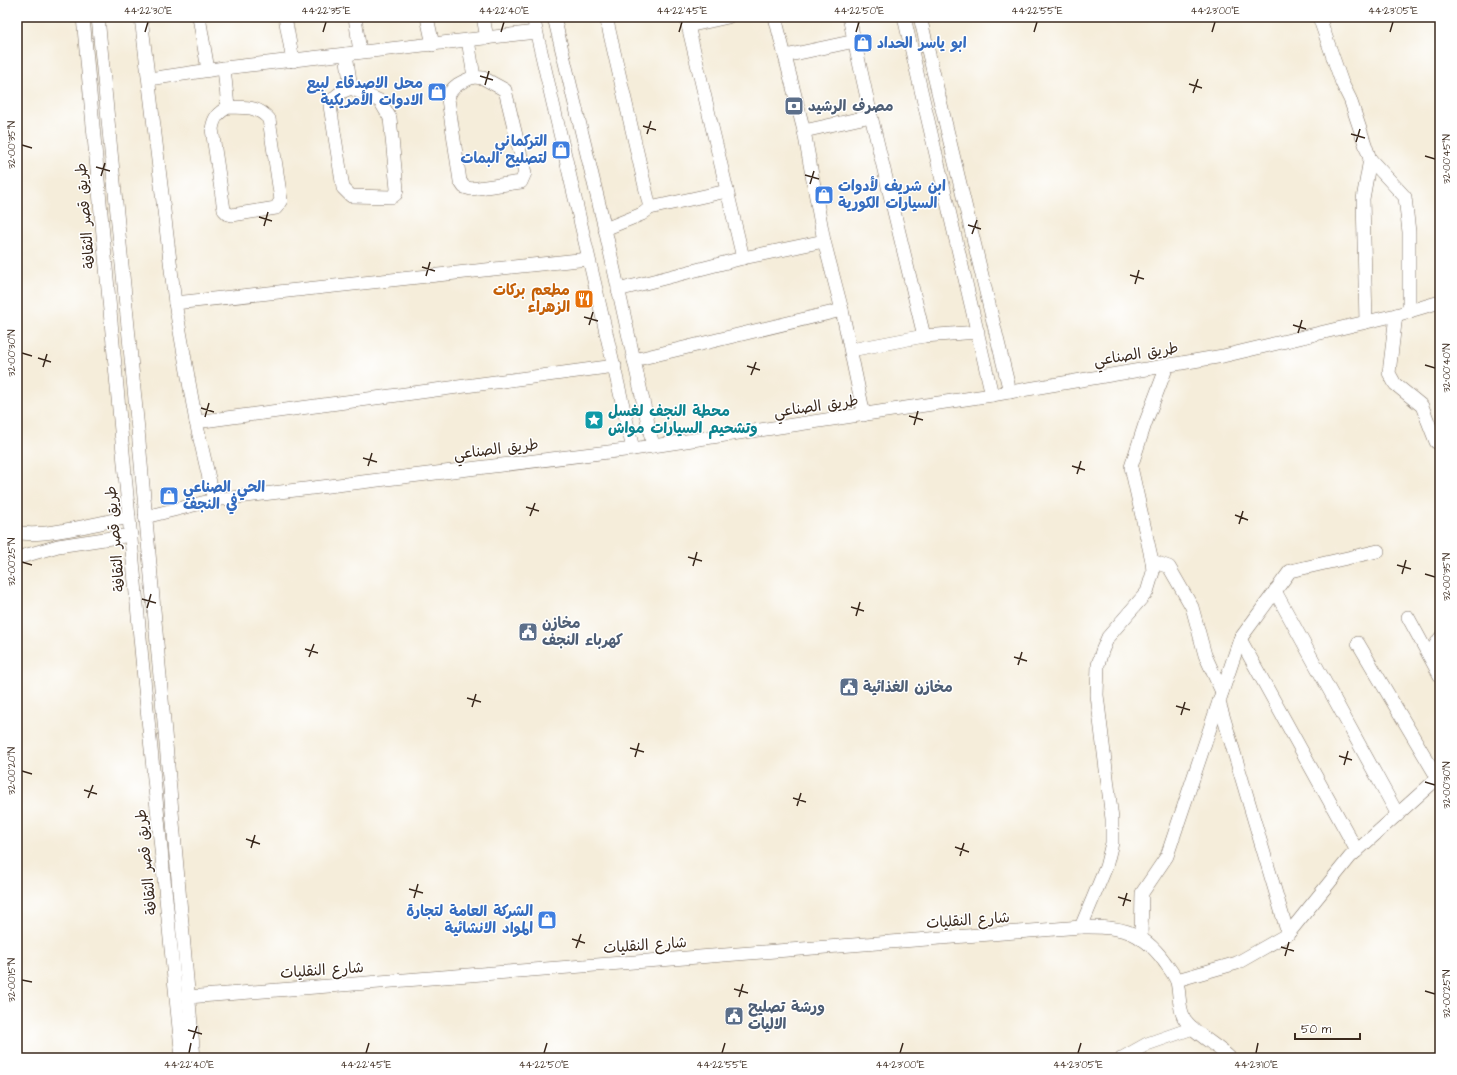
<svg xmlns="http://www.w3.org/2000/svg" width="1457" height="1075" font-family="'Architects Daughter','Playpen Sans Arabic',sans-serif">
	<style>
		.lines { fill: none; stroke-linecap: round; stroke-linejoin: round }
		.minor-casing { stroke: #7c6e60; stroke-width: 14 }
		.minor { stroke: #fff; stroke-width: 13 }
		.ticks { fill: none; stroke: #3b2a1e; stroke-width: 1.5 }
		.labels { text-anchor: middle; stroke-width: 3; stroke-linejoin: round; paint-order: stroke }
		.shop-label { font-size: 15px; font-weight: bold; fill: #366cbe; stroke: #fff; text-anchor: start }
		.service-label { font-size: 15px; font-weight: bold; fill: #4e5e75; stroke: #fff; text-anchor: start }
		.street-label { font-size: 15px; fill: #3b2a1e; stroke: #fff }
		.food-label { font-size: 15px; font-weight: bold; fill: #c56008; stroke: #fff; text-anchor: end }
		.culture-label { font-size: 15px; font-weight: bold; fill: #0d838f; stroke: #fff; text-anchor: start }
		.neatline { fill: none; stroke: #3b2a1e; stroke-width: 1.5 }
		.ticks-label { font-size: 10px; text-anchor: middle; fill: #3b2a1e }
	</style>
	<rect width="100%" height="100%" fill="#fff"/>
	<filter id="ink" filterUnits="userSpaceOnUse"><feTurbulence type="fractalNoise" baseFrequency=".025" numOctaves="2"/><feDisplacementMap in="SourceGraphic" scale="8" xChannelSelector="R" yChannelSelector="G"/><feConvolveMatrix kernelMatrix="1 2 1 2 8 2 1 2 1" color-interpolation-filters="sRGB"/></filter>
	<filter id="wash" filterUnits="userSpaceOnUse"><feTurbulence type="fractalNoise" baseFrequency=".012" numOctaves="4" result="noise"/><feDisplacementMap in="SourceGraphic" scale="16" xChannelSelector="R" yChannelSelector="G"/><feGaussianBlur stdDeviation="0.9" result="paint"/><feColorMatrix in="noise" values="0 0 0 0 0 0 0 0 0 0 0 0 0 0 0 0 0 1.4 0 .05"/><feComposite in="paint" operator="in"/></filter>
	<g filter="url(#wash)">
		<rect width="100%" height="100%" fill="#f5edda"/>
	</g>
	<g filter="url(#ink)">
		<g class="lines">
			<defs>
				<g id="minor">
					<polyline points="83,17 142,659 182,1058"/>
					<polyline points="98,17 138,430 194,1058"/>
					<polyline points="141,17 175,303 196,422 214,500"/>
					<polyline points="199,17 208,70"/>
					<polyline points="285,17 293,61"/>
					<polyline points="355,17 360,52"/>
					<polyline points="427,17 433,45"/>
					<polyline points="483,17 487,38"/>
					<polyline points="533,17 633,449"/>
					<polyline points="554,17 605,229 653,446"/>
					<polyline points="606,17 650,208"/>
					<polyline points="686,17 743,258"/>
					<polyline points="775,17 804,131 824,241 842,310 864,415"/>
					<polyline points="849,17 871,116 924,336"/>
					<polyline points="904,17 992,395"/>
					<polyline points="920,17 1010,392"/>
					<polyline points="1319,17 1342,83 1350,99 1370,159 1363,199 1366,322"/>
					<polyline points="688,26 728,17"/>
					<path d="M468 40 474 77C463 81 450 86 448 99L460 181 464 187 471 189 521 182 525 173 505 90 483 78 474 77"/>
					<polyline points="346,54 351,88"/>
					<polyline points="785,56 855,41"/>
					<path d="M224 68 228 107C218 113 214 117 212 129L224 210 228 214 232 215 276 208 281 200 269 119C257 105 245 108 228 107"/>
					<polyline points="149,79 224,68 536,32"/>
					<path d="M351 88 380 101 390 118 397 189 396 194 392 197 351 196 343 188 330 106C333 96 342 91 351 88Z"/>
					<polyline points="804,131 871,116"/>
					<polyline points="1370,159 1405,197 1409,232 1409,312"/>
					<polyline points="605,229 642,214 650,208 727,191"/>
					<polyline points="618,290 743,258 824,241"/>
					<polyline points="175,303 588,259"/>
					<polyline points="1396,315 1389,373 1395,384 1422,406 1436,442"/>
					<polyline points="851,350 924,336 978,332"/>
					<polyline points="634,360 842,310"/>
					<polyline points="196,422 615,366"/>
					<polyline points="145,517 214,500 633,449 992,395 1223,356 1396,315 1440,302"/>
					<path d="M17 532C41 539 102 522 129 517"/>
					<polyline points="17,558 58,546 131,535"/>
					<polyline points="1152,561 1169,567 1192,607 1205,655 1222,692"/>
					<polyline points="1275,591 1398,815"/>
					<polyline points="1408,617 1440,676"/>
					<polyline points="1240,639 1357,851"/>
					<polyline points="1358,643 1437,777"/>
					<polyline points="1429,655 1440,638"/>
					<polyline points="1219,702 1288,934"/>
					<polyline points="1081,927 1106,867 1112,843 1112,819 1097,695 1098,665 1102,651 1108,637 1147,592 1153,572 1152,561 1131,467 1145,424 1167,366"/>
					<polyline points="1141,939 1142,893 1167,856 1240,639 1290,571 1378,551"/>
					<polyline points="1177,980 1237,963 1288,934 1350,857 1440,776"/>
					<path d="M188 997 1081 927C1117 926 1141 929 1164 961 1168 967 1175 975 1177 982 1180 994 1178 1006 1184 1018 1191 1031 1218 1046 1230 1058"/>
					<polyline points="1122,1058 1147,1044 1193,1028"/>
				</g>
			</defs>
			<use href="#minor" class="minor-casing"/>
			<use href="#minor" class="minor"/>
		</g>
	</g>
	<path class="ticks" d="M145 32 148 22M323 32 326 22M501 32 504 22M679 32 682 22M856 32 859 22M1034 32 1037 22M1212 32 1215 22M1390 32 1393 22M480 76 493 80M1189 84 1202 88M485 85 489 71M1193 93 1198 79M643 126 656 130M647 134 651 121M1351 134 1365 138M1356 142 1360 129M22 145 32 148M1425 156 1435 159M96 167 110 171M805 175 819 179M101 176 105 163M810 184 814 171M259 217 272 221M968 225 981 229M264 226 268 212M972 234 977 220M422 267 435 271M1130 275 1144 279M426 276 430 262M1135 284 1139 270M584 317 598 321M589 325 593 312M1293 325 1306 329M1298 333 1302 320M22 353 32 356M38 358 51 362M1425 365 1435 368M747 366 760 370M43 367 47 354M751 375 756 362M201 408 214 412M909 416 923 420M205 417 209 403M914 425 918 411M363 458 377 462M368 466 372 453M1072 466 1085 470M1077 474 1081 461M526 507 539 511M1235 515 1248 520M530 516 535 503M1239 524 1243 511M688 557 702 561M22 562 32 565M1397 565 1411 569M693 566 697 552M1402 574 1406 560M1425 574 1435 577M142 599 156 603M851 607 864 611M147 608 151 594M856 616 860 602M305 649 318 653M309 657 314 644M1014 657 1027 661M1018 665 1022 652M467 698 481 702M1176 706 1190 710M472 707 476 694M1181 715 1185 702M630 748 644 752M1339 756 1352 760M635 757 639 743M1344 765 1348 751M22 771 32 774M1425 782 1435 785M84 790 97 794M88 798 93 785M793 798 806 802M797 806 801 793M246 839 260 844M955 847 969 852M251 848 255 835M960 856 964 843M409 889 423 893M1118 897 1131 901M414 898 418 884M1123 906 1127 893M572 939 585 943M1281 947 1294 951M576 948 581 934M1285 956 1289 942M22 980 32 982M734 989 748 993M1425 991 1435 994M739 997 743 984M188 1030 202 1034M193 1039 197 1026M189 1053 191 1043M366 1053 369 1043M544 1053 547 1043M722 1053 725 1043M900 1053 903 1043M1078 1053 1081 1043M1256 1053 1258 1043"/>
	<defs>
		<symbol id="shop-square" viewBox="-11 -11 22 22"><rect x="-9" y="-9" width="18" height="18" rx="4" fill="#3f7fe0" stroke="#fff"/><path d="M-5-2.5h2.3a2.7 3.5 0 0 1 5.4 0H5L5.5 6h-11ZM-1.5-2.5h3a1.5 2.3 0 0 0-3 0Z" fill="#fff"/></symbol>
		<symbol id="bank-square" viewBox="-11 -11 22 22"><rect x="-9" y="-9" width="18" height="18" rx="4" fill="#5c6f8a" stroke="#fff"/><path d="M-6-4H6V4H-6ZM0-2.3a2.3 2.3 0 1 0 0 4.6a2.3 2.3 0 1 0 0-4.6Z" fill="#fff"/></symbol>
		<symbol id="restaurant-square" viewBox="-11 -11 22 22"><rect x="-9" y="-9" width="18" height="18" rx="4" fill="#e8710a" stroke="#fff"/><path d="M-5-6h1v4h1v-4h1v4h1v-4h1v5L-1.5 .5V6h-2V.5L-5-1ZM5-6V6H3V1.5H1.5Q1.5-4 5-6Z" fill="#fff"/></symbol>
		<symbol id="sight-square" viewBox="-11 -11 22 22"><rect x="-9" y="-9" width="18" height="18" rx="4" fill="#0f9aa8" stroke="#fff"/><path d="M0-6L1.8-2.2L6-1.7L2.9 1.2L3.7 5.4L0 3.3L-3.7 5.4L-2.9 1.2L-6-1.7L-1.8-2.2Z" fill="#fff"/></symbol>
		<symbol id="civic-square" viewBox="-11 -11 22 22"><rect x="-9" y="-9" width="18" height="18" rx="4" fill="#5c6f8a" stroke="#fff"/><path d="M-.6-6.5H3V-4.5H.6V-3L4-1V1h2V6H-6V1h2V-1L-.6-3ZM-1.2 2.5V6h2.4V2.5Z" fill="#fff"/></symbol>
	</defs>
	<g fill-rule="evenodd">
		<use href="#shop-square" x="852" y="32" width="22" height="22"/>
		<use href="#shop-square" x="426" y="81" width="22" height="22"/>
		<use href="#bank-square" x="783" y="95" width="22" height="22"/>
		<use href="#shop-square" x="550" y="139" width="22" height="22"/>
		<use href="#shop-square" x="813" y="184" width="22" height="22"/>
		<use href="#restaurant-square" x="573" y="288" width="22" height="22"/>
		<use href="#sight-square" x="583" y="409" width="22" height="22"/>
		<use href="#shop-square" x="158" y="485" width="22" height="22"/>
		<use href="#civic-square" x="517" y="621" width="22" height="22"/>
		<use href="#civic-square" x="838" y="676" width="22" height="22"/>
		<use href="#shop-square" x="536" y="909" width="22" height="22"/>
		<use href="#civic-square" x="723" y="1005" width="22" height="22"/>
	</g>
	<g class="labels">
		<g class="shop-label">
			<text x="877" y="48">ابو ياسر الحداد</text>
			<text x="423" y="88" text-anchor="end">محل الاصدقاء لبيع<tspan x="423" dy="17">الادوات الأمريكية</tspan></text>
			<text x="547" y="146" text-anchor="end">التركماني<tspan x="547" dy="17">لتصليح البمات</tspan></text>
			<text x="838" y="191">ابن شريف لأدوات<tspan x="838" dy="17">السيارات الكورية</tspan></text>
			<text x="183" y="492">الحي الصناعي<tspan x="183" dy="17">في النجف</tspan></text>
			<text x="533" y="916" text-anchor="end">الشركة العامة لتجارة<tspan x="533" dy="17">المواد الانشائية</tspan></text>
		</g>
		<g class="service-label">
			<text x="808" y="111">مصرف الرشيد</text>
			<text x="542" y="628">مخازن<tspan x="542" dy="17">كهرباء النجف</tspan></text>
			<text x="863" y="692">مخازن الغذائية</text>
			<text x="748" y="1012">ورشة تصليح<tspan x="748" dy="17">الاليات</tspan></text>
		</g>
		<g class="street-label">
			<text transform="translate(85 216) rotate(-95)" y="5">طريق قصر الثقافة</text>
			<text transform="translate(1136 354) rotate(-9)" y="5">طريق الصناعي</text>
			<text transform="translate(816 406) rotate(-8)" y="5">طريق الصناعي</text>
			<text transform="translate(496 449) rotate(-7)" y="5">طريق الصناعي</text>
			<text transform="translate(115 539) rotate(-95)" y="5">طريق قصر الثقافة</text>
			<text transform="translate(146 862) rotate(-96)" y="5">طريق قصر الثقافة</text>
			<text transform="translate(968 920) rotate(-4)" y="5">شارع النقليات</text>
			<text transform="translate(645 945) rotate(-4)" y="5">شارع النقليات</text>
			<text transform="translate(322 970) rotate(-4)" y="5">شارع النقليات</text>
		</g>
		<g class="food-label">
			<text x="570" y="295">مطعم بركات<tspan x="570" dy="17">الزهراء</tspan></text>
		</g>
		<g class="culture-label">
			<text x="608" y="416">محطة النجف لغسل<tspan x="608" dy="17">وتشحيم السيارات مواش</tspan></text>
		</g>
	</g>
	<rect width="1457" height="1075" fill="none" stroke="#fff" stroke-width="44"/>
	<path d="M1295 1033v6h65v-6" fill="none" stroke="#3b2a1e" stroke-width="2"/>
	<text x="1301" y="1033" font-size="12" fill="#3b2a1e" stroke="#ffffff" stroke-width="3" paint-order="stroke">50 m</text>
	<rect x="22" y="22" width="1413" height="1031" class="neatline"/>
	<g class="ticks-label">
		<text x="148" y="14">44°22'30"E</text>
		<text x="326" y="14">44°22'35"E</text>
		<text x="504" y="14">44°22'40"E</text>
		<text x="682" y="14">44°22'45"E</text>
		<text x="859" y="14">44°22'50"E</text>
		<text x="1037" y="14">44°22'55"E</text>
		<text x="1215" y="14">44°23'00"E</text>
		<text x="1393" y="14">44°23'05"E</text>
		<text transform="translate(11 145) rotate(-90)" y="4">32°00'35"N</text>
		<text transform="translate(1446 159) rotate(-90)" y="4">32°00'45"N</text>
		<text transform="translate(11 353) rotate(-90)" y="4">32°00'30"N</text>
		<text transform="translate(1446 368) rotate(-90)" y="4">32°00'40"N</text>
		<text transform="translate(11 562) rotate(-90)" y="4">32°00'25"N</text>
		<text transform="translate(1446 577) rotate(-90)" y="4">32°00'35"N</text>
		<text transform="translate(11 771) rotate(-90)" y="4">32°00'20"N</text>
		<text transform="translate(1446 785) rotate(-90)" y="4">32°00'30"N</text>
		<text transform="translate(11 980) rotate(-90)" y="4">32°00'15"N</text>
		<text transform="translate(1446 994) rotate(-90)" y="4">32°00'25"N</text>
		<text x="189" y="1068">44°22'40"E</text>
		<text x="366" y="1068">44°22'45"E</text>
		<text x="544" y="1068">44°22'50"E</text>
		<text x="722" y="1068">44°22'55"E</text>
		<text x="900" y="1068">44°23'00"E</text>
		<text x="1078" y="1068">44°23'05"E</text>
		<text x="1256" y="1068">44°23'10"E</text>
	</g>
</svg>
